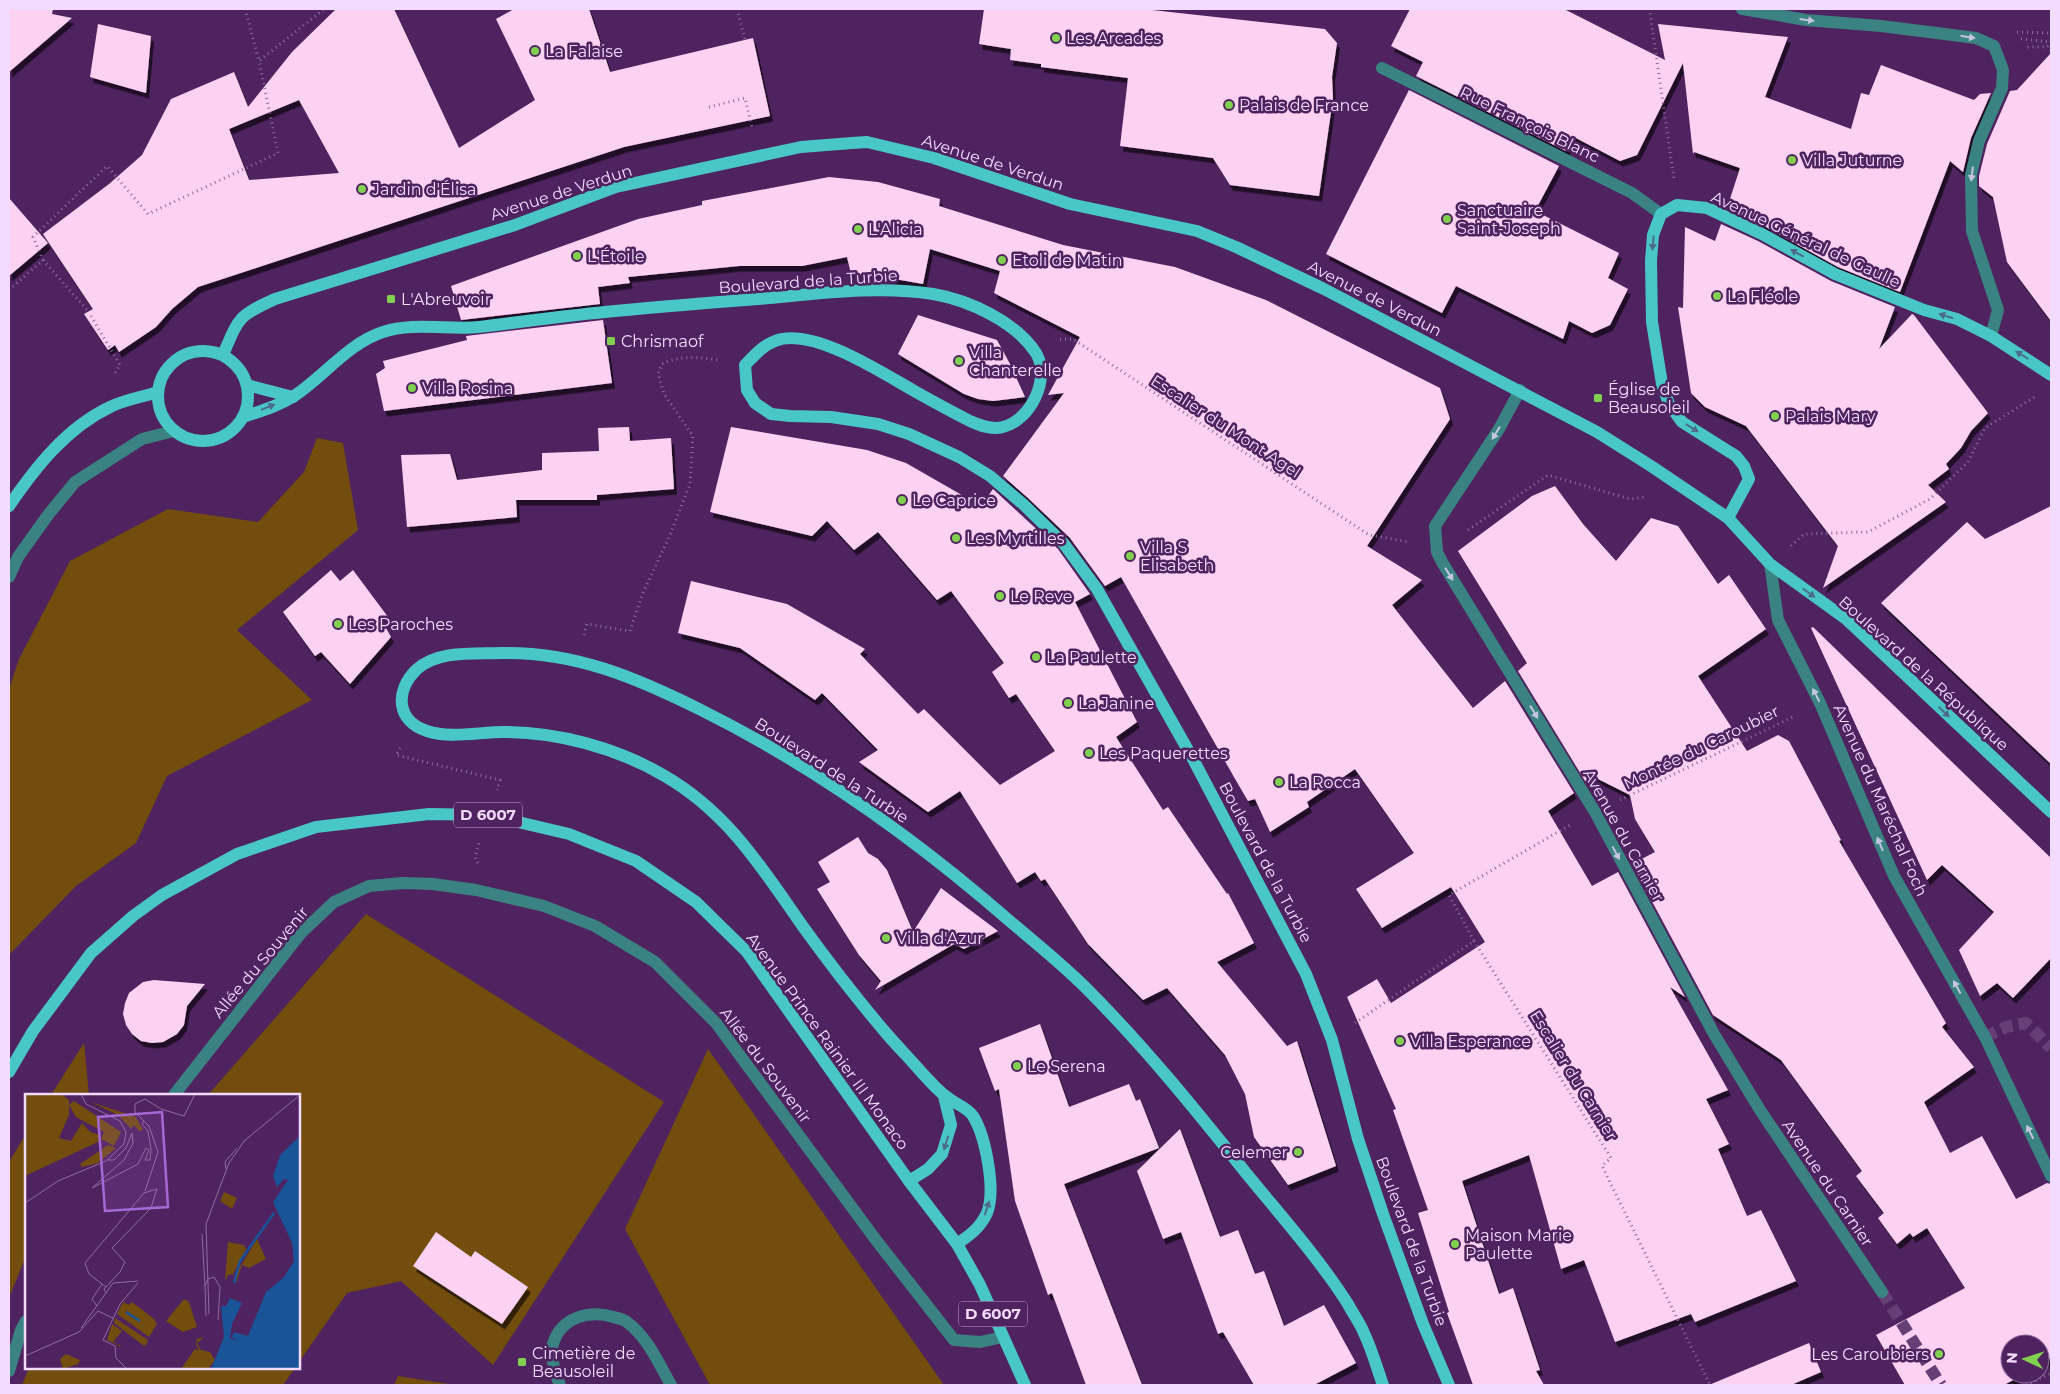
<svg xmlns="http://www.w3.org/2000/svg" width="2060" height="1394" font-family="Montserrat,sans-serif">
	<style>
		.green { fill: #724d0d }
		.building { fill: #fcd1f1; fill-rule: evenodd; filter: url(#shadow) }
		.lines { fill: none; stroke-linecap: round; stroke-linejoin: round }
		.minor-tunnel { stroke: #673f77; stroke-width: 12; stroke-dasharray: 12 6; stroke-linecap: butt }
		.path { stroke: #8f6c9e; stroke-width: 3; stroke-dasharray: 1 4; stroke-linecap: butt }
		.minor { stroke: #3a8382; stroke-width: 12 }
		.major { stroke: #49c6c6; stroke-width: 12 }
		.oneway { fill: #c5c5e0 }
		.oneway2 { fill: #4c6c8d }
		.poi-dot { fill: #82d050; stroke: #4e235f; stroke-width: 2 }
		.labels { text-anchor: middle; stroke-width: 5; stroke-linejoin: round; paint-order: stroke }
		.shield { fill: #4e235f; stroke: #c2a4cf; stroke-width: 1 }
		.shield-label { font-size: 15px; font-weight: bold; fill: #f3dbff }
		.poi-label { font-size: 16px; fill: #f3dbff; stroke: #4e235f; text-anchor: start }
		.street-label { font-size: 16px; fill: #f3dbff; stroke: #4e235f }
		.inset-river { fill: none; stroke: #195499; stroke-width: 2.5 }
		.inset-road { fill: none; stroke: #906d9f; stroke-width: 1 }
		.view { fill: #a569d5; fill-opacity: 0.15; stroke: #a569d5; stroke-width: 2.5 }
		.inset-edge { fill: none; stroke: #f3dbff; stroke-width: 2.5 }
	</style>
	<defs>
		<filter id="shadow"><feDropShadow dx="3" dy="5.5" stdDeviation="0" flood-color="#0009"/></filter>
	</defs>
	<rect width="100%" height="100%" fill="#4e235f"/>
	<g class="green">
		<polygon points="317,438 343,443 358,530 237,630 312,700 167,776 136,843 76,886 9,955 9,689 19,659 70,561 168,509 258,522 304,472"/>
		<polygon points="366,914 664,1102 493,1365 401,1281 347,1293 299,1362 299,1095 208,1095"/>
		<polygon points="84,1043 89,1095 51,1095"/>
		<polygon points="708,1049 944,1385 710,1385 625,1229"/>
		<polygon points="26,1134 26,1256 9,1298 9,1162"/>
		<polygon points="29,1368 295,1368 283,1385 22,1385"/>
		<polygon points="398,1376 455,1385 394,1385"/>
	</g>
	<g class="building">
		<polygon points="9,9 53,9 52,14 72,18 9,72"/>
		<path d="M336 9H394L459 148 535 100 496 19 514 9H589L610 72 753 38 770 116 624 147 198 287 172 309 156 327 119 352 115 345 108 350 84 314 93 309 43 234 109 184 142 155 171 99 234 72 248 107 292 52ZM299 100 339 173 249 180 229 129Z"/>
		<polygon points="984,9 1143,9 1325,29 1337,43 1332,77 1333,98 1319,196 1230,185 1213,158 1120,146 1128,78 1041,67 1041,64 1010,60 1011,49 979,44"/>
		<polygon points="1410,9 1564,9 1665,60 1658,24 1788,37 1765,97 1851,129 1861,93 1869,95 1881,65 1974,100 1980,94 1991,93 1971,138 1963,172 1950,161 1900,292 1838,267 1766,227 1727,208 1740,168 1694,152 1693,154 1683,63 1637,155 1620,161 1574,137 1566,151 1416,76 1423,62 1391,46"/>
		<polygon points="98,24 151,36 146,93 90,77"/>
		<polygon points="2051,53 2051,321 2007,262 1993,197 1979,186 1979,176 1987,144 2010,91 2017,90"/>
		<polygon points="1409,90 1559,166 1535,211 1619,253 1608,278 1628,289 1610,325 1592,333 1569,321 1563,339 1456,286 1442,313 1326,254"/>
		<polygon points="829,177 878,182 940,199 939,206 1063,245 1175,267 1266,300 1440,388 1450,419 1367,546 1422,580 1392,605 1473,708 1505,681 1574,793 1548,811 1592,886 1618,872 1685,997 1670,987 1728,1090 1706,1099 1729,1144 1718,1149 1747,1216 1761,1210 1796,1281 1695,1322 1691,1314 1615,1342 1584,1260 1561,1269 1529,1155 1462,1181 1499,1294 1513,1288 1540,1370 1536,1371 1544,1385 1473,1385 1447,1313 1449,1312 1418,1213 1428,1210 1393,1110 1396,1109 1347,997 1377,979 1391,1003 1485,942 1451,887 1382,928 1356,889 1414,853 1355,769 1307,802 1309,807 1270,832 1255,799 1248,801 1234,777 1121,577 1105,586 1070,538 1028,498 1003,476 1064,393 1048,395 1080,337 994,293 1000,271 930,249 923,284 878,276 851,274 847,257 802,266 739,266 628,277 630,283 598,287 600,304 461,320 451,286 638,219 702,205 702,201"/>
		<polygon points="9,198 48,243 9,276"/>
		<polygon points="1721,224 1758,241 1831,281 1895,307 1879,349 1912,314 1914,315 1988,413 1971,431 1961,448 1946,464 1949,469 1928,485 1946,502 1823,588 1838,546 1746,426 1705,407 1691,393 1678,307 1683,308 1685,227 1715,241"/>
		<polygon points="918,315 997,340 1010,364 1025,397 993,401 978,399 964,394 898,354"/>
		<polygon points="603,320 612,383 384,411 376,374 385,368 383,361 467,340 466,336"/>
		<polygon points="629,427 630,441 671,438 674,489 597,495 597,500 516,500 517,517 407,527 401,455 450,454 457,480 542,470 542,453 599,451 598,428"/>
		<polygon points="731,427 867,450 906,463 981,506 993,489 1058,549 1090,594 1075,602 1137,722 1116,737 1163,810 1168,807 1227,894 1228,893 1254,943 1217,962 1287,1046 1297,1041 1336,1166 1288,1185 1254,1137 1245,1094 1225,1055 1167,988 1143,1000 1088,944 1045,879 1041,881 1035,872 1017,883 960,791 928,812 859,762 878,750 822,693 815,700 740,648 678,633 691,581 787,604 865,649 860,654 918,714 924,709 1000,785 1055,751 1016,694 1009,698 992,672 1004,663 951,591 937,600 878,532 854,550 827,521 812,536 710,512"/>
		<polygon points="1555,486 1583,524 1616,561 1651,518 1678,526 1718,584 1729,575 1766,629 1698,676 1747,751 1778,735 1789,741 1841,840 1839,841 1946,1023 1942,1027 1974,1067 1924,1102 1950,1153 1982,1136 2016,1199 2047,1183 2051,1184 2051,1358 2040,1365 2040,1344 2010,1344 2010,1374 2024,1374 2004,1385 1905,1385 1876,1335 1965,1288 1927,1228 1913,1237 1910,1233 1897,1244 1878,1218 1884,1213 1856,1176 1862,1171 1781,1060 1713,1015 1632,864 1655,852 1635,819 1630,795 1596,778 1587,784 1518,671 1527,663 1458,551 1532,496"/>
		<polygon points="2051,506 2051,764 1881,603 1967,522 1985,539"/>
		<polygon points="331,570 340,581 353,570 388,617 382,621 391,637 350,684 321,652 315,656 283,612"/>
		<polygon points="1813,627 2051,858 2051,958 2013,998 1997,983 1980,996 1959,950 1994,912 1942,865 1927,880 1811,628"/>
		<polygon points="858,837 868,853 878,859 887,870 913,932 941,888 998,931 964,949 954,944 875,990 881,981 859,955 817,889 830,882 818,862"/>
		<polygon points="154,980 205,984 187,1006 184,1025 177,1034 163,1042 152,1043 141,1041 132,1034 126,1025 123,1014 125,1003 129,993 143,982"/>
		<polygon points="1040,1024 1069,1107 1129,1084 1136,1101 1140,1099 1159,1148 1064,1184 1142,1385 1086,1385 1052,1293 1048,1295 1015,1201 999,1089 995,1091 979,1048"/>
		<polygon points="1180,1129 1220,1237 1238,1230 1255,1274 1264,1271 1284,1326 1324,1305 1356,1363 1314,1385 1254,1385 1223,1332 1218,1334 1181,1232 1163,1239 1137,1171"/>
		<polygon points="436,1232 471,1257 475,1251 528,1287 502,1324 413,1266"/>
		<polygon points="1809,1343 1821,1372 1791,1385 1709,1385"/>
	</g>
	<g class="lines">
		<g class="minor-tunnel">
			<polyline points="1985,1037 2006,1027 2026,1023 2051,1048"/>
			<polyline points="1882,1292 1941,1385"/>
		</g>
		<g class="path">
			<polyline points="245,9 259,61"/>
			<polyline points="737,9 745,40"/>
			<polyline points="1652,9 1650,13 1674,179"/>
			<polyline points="2017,32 2050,33"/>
			<polyline points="2021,39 2051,42 2047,47 2024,47"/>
			<polyline points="709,107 745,98 752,127 750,127"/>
			<polyline points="43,260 89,312"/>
			<polyline points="9,290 43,260 33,237 107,166 148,214 278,153 259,61 324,9"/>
			<polyline points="91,316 120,365 113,376"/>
			<polyline points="1060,339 1073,339 1369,535 1409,542"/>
			<polyline points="1468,530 1548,475 1630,499 1645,497"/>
			<polyline points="1791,546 1804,534 1868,532 1930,499 1968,462 1985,428 2036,396"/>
			<path d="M584 635 587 624 630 631 642 595 670 535 690 484 693 436 664 394 658 374 662 364C680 355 699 357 718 360"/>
			<polyline points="400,748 396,755 500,780 497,790"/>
			<polyline points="1620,800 1795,716"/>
			<polyline points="478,863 475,857 479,843"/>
			<polyline points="1474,941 1611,1158 1602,1166 1710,1385"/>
			<polyline points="1355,1023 1474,941 1449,895 1570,825"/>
			<polyline points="2026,1385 2051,1373"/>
		</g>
		<g class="minor">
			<polyline points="1742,9 1806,20 1881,26 1976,38 1994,46 2003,70 2002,88 1979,141 1971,175 1972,231 1998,310 1991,336"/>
			<polyline points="1382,68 1632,193 1661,214"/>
			<polyline points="1520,390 1499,429 1435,526 1437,552 1442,562 1595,812 1714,1034 1760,1110 1882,1292"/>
			<polyline points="1770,564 1778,620 1820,703 1894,876 1985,1037 2051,1176"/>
			<polyline points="9,577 18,557 48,515 75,482 142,439 174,431"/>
			<polyline points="174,1095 301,933 334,902 369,886 403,883 433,884 476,890 544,906 595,926 655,962 716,1023 876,1240 954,1340 980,1342 1003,1337"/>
			<polyline points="9,1371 21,1330 26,1321"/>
			<path d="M560 1385C555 1373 550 1357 553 1344 561 1317 589 1310 613 1317 618 1318 623 1319 627 1322 648 1338 658 1362 671 1385"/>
		</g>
		<g class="major">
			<circle cx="203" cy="396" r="45"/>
			<path d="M223 355C239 317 238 316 275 299L515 225 616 187 801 147 852 143 867 142 934 158 1070 204 1197 231 1236 247 1324 289 1597 432 1651 466 1728 518 1770 564 1846 619 2051 812"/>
			<polyline points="247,385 293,397"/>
			<path d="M243 417C261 411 281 405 297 394 325 375 349 343 383 332 413 322 448 330 479 327 521 322 563 316 605 312 656 307 708 303 759 299 816 294 877 285 933 294 969 300 1016 322 1036 353 1051 378 1031 420 1003 427 992 430 981 426 970 421 952 412 934 402 916 392 884 374 812 326 775 341 762 346 754 356 745 365L747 390 755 403 771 414 790 416 831 417 878 424 909 434 959 457 990 476 1023 504 1064 544 1097 589 1193 759 1306 974 1332 1040 1358 1139 1383 1214 1423 1324 1449 1385"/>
			<path d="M9 506C35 468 66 428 110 407 124 400 142 397 158 392"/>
			<polyline points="1728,518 1749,479 1744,466 1736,456 1682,422 1669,404 1662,384 1652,322 1651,261 1653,235 1661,214 1677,205 1707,208 1762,234 1835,274 1924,310 1957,319 1991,336 2051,375"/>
			<polyline points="9,1072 33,1031 91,953 133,916 162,895 237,854 316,827 429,814 488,815 569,834 636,861 696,902 747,952 909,1181 957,1244 980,1285 1025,1385"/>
			<polyline points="909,1181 928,1169 942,1154 951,1125 944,1096"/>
			<path d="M957 1244C970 1235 980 1228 987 1213 996 1191 986 1137 973 1116 967 1107 955 1104 947 1097 938 1091 931 1082 923 1074 911 1060 898 1047 886 1033 857 999 830 964 804 928 762 868 728 812 663 775 617 748 558 732 504 732 479 732 450 739 427 731 396 721 395 691 416 670 437 650 475 654 501 653 574 651 637 678 701 710 814 766 917 840 1012 923 1037 944 1063 965 1086 988 1144 1046 1195 1109 1246 1173 1281 1216 1318 1257 1348 1304 1353 1314 1360 1323 1364 1333 1372 1350 1377 1368 1383 1385"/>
		</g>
	</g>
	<defs><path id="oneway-solid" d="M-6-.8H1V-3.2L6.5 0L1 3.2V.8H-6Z" transform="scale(1.25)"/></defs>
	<g class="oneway">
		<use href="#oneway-solid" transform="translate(1807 20) rotate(7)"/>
		<use href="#oneway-solid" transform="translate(1968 37) rotate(9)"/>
		<use href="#oneway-solid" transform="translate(1972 174) rotate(97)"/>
		<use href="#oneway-solid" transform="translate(1496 433) rotate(122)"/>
		<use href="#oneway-solid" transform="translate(1449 574) rotate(58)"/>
		<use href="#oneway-solid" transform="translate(1816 695) rotate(-117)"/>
		<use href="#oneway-solid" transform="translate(1534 712) rotate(58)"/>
		<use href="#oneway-solid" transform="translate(1880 844) rotate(-113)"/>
		<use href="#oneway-solid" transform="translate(1616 853) rotate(62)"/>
		<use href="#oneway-solid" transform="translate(1957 987) rotate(-119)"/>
		<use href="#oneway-solid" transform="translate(2030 1132) rotate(-116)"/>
	</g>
	<g class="oneway2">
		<use href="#oneway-solid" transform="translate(1653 243) rotate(95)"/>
		<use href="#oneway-solid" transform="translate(1797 253) rotate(-151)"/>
		<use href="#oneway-solid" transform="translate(1946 316) rotate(-163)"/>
		<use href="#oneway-solid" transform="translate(2022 355) rotate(-148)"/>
		<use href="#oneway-solid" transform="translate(268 407) rotate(-22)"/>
		<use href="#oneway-solid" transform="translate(1692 428) rotate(32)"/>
		<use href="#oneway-solid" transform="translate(1809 593) rotate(36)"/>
		<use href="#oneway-solid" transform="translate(1944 712) rotate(43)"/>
		<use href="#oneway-solid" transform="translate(946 1143) rotate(107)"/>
		<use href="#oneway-solid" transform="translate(987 1208) rotate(-72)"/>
	</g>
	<g class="poi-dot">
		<circle cx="1056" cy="38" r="5"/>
		<circle cx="535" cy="51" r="5"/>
		<circle cx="1229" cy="105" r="5"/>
		<circle cx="1792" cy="160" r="5"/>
		<circle cx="362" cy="189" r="5"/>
		<circle cx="1447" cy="219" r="5"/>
		<circle cx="858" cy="229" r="5"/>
		<circle cx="577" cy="256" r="5"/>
		<circle cx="1002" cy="260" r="5"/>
		<circle cx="1717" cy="296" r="5"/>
		<rect x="386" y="294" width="10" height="10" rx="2.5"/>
		<rect x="606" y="336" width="10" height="10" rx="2.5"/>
		<circle cx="959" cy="361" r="5"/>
		<circle cx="412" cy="388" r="5"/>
		<rect x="1593" y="393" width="10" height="10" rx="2.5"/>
		<circle cx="1775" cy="416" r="5"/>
		<circle cx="902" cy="500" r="5"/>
		<circle cx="956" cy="538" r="5"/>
		<circle cx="1130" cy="556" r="5"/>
		<circle cx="1000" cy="596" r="5"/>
		<circle cx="338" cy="624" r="5"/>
		<circle cx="1036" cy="657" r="5"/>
		<circle cx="1068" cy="703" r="5"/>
		<circle cx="1089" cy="753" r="5"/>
		<circle cx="1279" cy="782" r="5"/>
		<circle cx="886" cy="938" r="5"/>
		<circle cx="1400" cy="1041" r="5"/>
		<circle cx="1017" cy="1066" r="5"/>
		<circle cx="1298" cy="1152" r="5"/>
		<circle cx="1455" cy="1244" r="5"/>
		<circle cx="1939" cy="1354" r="5"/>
		<rect x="517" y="1357" width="10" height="10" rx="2.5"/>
	</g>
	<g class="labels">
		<g class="shield">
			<rect x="454" y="802.5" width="68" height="25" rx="4"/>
			<rect x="959" y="1301.5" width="68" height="25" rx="4"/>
		</g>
		<g class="shield-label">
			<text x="488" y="820">D 6007</text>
			<text x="993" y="1319">D 6007</text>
		</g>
		<g class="poi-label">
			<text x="1066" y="44">Les Arcades</text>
			<text x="545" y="57">La Falaise</text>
			<text x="1239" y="111">Palais de France</text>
			<text x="1802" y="166">Villa Juturne</text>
			<text x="372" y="195">Jardin d'Élisa</text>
			<text x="1457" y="216">Sanctuaire<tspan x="1457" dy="18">Saint-Joseph</tspan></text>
			<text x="868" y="235">L'Alicia</text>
			<text x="587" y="262">L'Étoile</text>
			<text x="1012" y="266">Etoli de Matin</text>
			<text x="1727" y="302">La Fléole</text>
			<text x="401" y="305">L'Abreuvoir</text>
			<text x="621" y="347">Chrismaof</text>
			<text x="969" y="358">Villa<tspan x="969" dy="18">Chanterelle</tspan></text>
			<text x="422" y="394">Villa Rosina</text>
			<text x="1608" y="395">Église de<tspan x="1608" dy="18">Beausoleil</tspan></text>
			<text x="1785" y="422">Palais Mary</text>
			<text x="912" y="506">Le Caprice</text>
			<text x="966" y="544">Les Myrtilles</text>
			<text x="1140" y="553">Villa S<tspan x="1140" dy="18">Elisabeth</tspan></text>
			<text x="1010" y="602">Le Reve</text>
			<text x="348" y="630">Les Paroches</text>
			<text x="1046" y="663">La Paulette</text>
			<text x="1078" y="709">La Janine</text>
			<text x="1099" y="759">Les Paquerettes</text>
			<text x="1289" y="788">La Rocca</text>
			<text x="896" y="944">Villa d'Azur</text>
			<text x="1410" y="1047">Villa Esperance</text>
			<text x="1027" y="1072">Le Serena</text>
			<text x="1288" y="1158" text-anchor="end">Celemer</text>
			<text x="1465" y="1241">Maison Marie<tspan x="1465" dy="18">Paulette</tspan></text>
			<text x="532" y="1359">Cimetière de<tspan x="532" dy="18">Beausoleil</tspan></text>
			<text x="1929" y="1360" text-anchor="end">Les Caroubiers</text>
		</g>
		<g class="street-label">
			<text transform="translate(1530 124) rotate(26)" y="6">Rue François Blanc</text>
			<text transform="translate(993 162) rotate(18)" y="6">Avenue de Verdun</text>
			<text transform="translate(561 192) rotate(-18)" y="6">Avenue de Verdun</text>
			<text transform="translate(1806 239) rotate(25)" y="6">Avenue Général de Gaulle</text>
			<text transform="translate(808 281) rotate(-4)" y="6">Boulevard de la Turbie</text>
			<text transform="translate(1375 298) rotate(27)" y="6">Avenue de Verdun</text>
			<text transform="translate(1226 426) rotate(33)" y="6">Escalier du Mont Agel</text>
			<text transform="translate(1924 673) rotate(42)" y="6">Boulevard de la République</text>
			<text transform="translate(1701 747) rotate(-26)" y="6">Montée du Caroubier</text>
			<text transform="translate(832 770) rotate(33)" y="6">Boulevard de la Turbie</text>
			<text transform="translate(1881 800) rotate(66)" y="6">Avenue du Maréchal Foch</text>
			<text transform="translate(1624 835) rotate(61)" y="6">Avenue du Carnier</text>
			<text transform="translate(1266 862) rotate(62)" y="6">Boulevard de la Turbie</text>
			<text transform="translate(260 962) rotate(-50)" y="6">Allée du Souvenir</text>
			<text transform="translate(828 1041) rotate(54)" y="6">Avenue Prince Rainier III Monaco</text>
			<text transform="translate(766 1065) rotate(53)" y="6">Allée du Souvenir</text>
			<text transform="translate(1574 1075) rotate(58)" y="6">Escalier du Carnier</text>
			<text transform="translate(1828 1183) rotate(56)" y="6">Avenue du Carnier</text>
			<text transform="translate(1412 1241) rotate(70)" y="6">Boulevard de la Turbie</text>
		</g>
	</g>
	<g transform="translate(25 1094)">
		<rect width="275" height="275" fill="#4e235f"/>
		<path d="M0 0H36L44 6V21L34 44 46 47 57 29 65 38 75 41V47L2 81 0 85ZM49 7 96 38 89 52 76 45 79 38 51 23 44 11ZM66 8 111 23 118 36 114 37 109 31 106 35 93 21ZM83 51 91 54 73 69 57 73 55 70ZM199 98 212 104 207 115 195 107ZM232 145 241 165 224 174 217 171 211 189 210 181ZM203 148 219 151 221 155 208 180 203 181 200 187ZM159 205 164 208 172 233 158 238 141 227ZM98 208 104 211 107 208 129 225 132 230 124 243 92 220ZM90 224 123 246 121 251 119 252 89 229ZM87 230 97 237 88 248 96 252V253L82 246ZM179 243 172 249 176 256 185 258 190 266 183 275H156L170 255 174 256 171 250 172 245ZM41 260 55 266 53 270 38 275 35 265Z" fill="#724d0d"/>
		<path d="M275 42V275H186L199 243 196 212H201L205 204 217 209 207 230 205 244 212 247 207 243 209 238 223 242 241 198 259 183 269 167 267 149 248 108 263 86 259 85 252 93 248 82 255 61Z" fill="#195499"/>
		<path class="inset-river" d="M209 189 215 167 249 119M101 218 115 227"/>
		<path class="inset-road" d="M219 47 275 1M83 66H89L101 54 107 39 108 49 99 66 67 94 113 70 121 54 124 56 120 66H125L126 56 123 37 117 30 119 27M201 75 200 68 212 54M120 97 133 58 124 32 110 18V10L120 5 136 15 159 22 170 0M0 109 33 87 81 67 99 50 101 38 95 27 61 10 56 0M177 140 180 192M81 199 79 195 95 178 100 168 87 154 126 114 132 95 119 99 60 169 64 180 81 193M72 212 67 205 77 190M184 220 181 130 204 69 220 46M181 222 180 192 183 185 189 183 195 193 193 226M56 234 88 189 113 187M0 262 54 238 73 217 88 224M102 275 91 264 90 252 78 246 95 210 113 189"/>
		<path class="view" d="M137 18 143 113 80 117 73 23Z"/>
		<rect width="275" height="275" class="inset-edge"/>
	</g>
	<rect width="2060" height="1394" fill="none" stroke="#f3dbff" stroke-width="20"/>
	<g transform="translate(2025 1359) rotate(274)"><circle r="24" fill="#4e235f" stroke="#906d9f"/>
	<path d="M0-4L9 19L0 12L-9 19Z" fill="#82d050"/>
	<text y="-8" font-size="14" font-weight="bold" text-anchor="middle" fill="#f3dbff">N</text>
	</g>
</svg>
